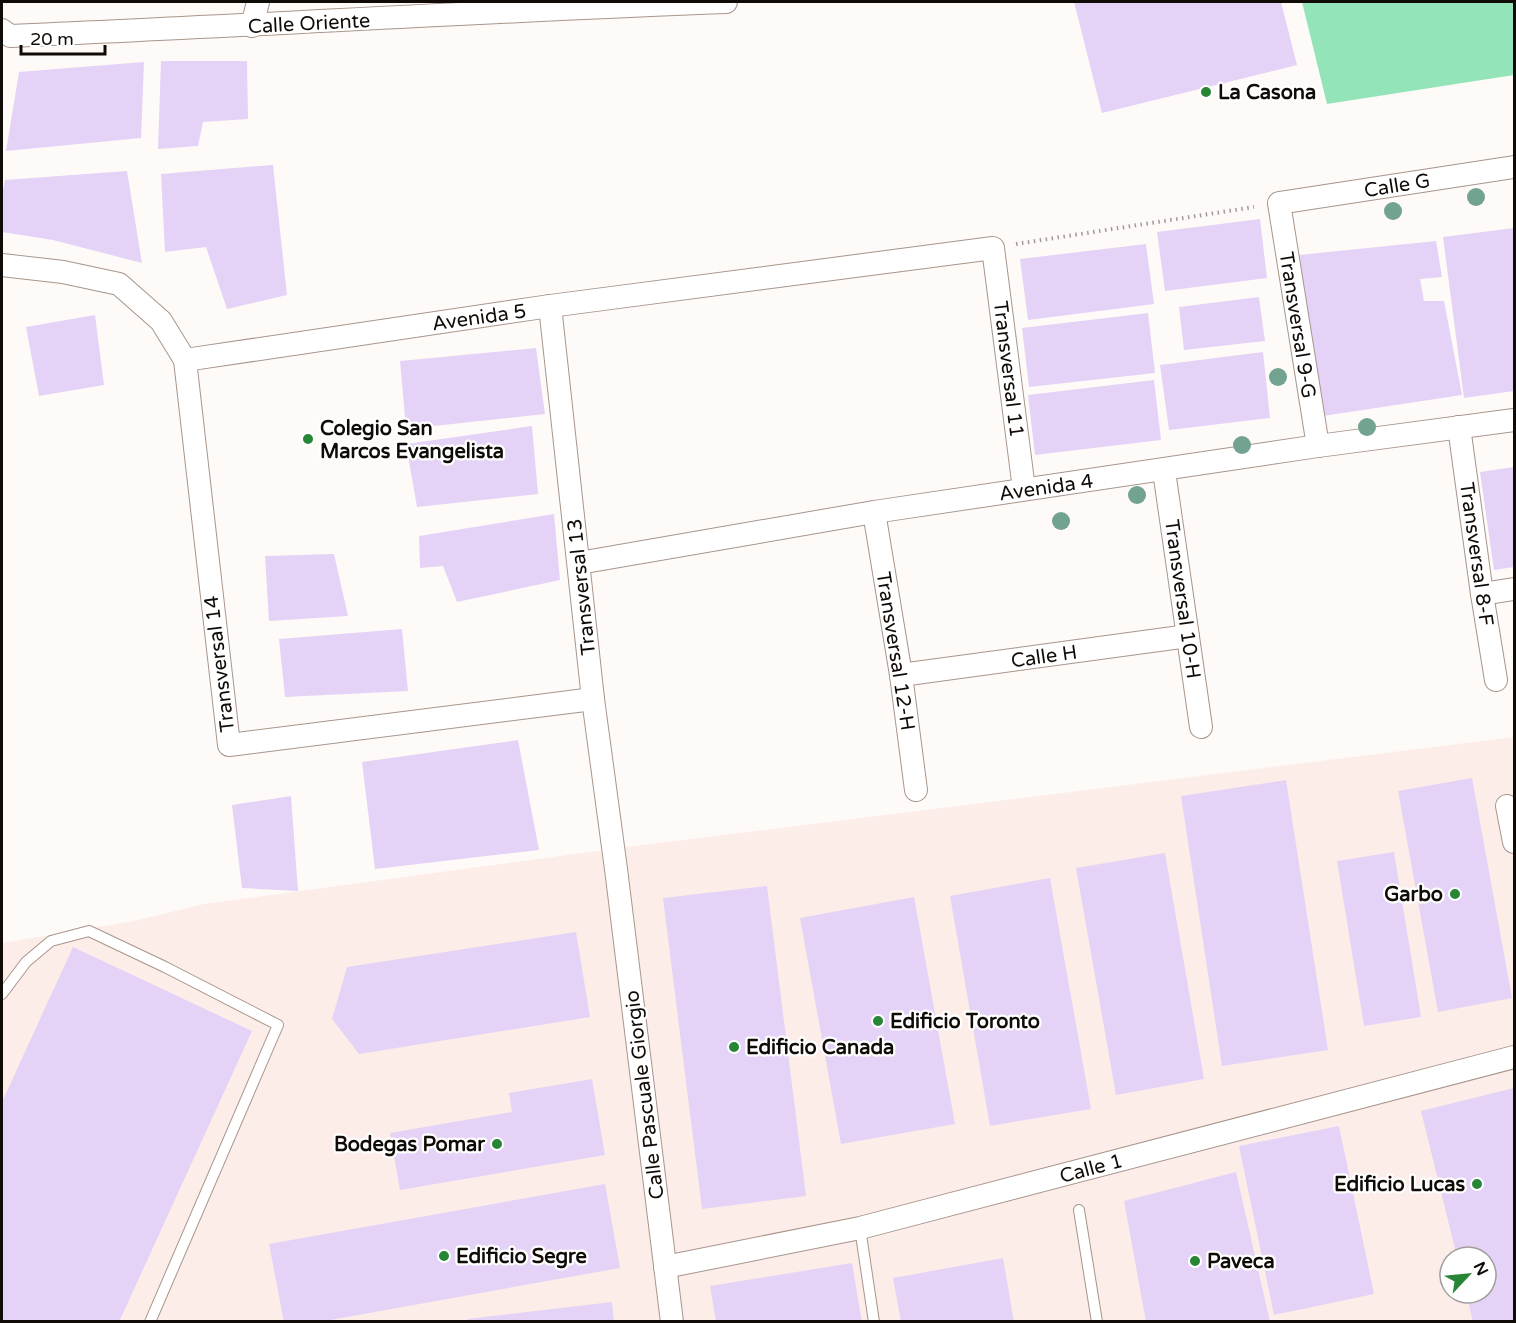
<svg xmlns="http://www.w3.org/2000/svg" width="1516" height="1323" font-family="'Varela Round',sans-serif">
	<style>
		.industrial { fill: #fdede9; fill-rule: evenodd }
		.green { fill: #94e4b9 }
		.building { fill: #e4d3f6 }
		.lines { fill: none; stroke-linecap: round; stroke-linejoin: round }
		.lane-casing { stroke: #a7958b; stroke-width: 12 }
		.street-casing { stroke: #a7958b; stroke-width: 24 }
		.path { stroke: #a09b99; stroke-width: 4; stroke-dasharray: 1.5 4.5; stroke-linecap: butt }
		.lane { stroke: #fff; stroke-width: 10 }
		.street { stroke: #fff; stroke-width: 22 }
		.tree { fill: #72a390 }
		.poi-dot { fill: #278536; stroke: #fff; stroke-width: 2 }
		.labels { text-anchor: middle; stroke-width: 4.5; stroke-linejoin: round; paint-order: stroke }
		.street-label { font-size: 20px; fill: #110b07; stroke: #fff }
		.poi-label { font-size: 20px; font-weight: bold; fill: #110b07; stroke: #fff; text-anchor: start }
	</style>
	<rect width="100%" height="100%" fill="#fefaf8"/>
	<path class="industrial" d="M1514 737V1321L2 1322V943L134 921 204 904 619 848ZM1450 1257H1486V1293H1450Z"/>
	<polygon class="green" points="1302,2 1514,2 1514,75 1327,104"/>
	<g class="building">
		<polygon points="1074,2 1281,2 1297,65 1102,113"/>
		<polygon points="161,61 247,61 248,119 203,122 198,146 158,149"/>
		<polygon points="144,62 141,138 6,151 19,72"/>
		<polygon points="273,165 287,295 227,309 206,247 165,252 161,174"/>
		<polygon points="127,171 142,263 53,240 2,232 2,195 5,180"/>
		<polygon points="1260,219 1267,278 1165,291 1157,232"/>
		<polygon points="1514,228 1514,391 1464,398 1443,237"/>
		<polygon points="1436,241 1442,277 1420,279 1424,301 1444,301 1462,395 1323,416 1299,255"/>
		<polygon points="1146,244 1154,304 1028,320 1020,259"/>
		<polygon points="1259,297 1265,341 1184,350 1179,307"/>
		<polygon points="1148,313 1155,373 1029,387 1022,328"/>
		<polygon points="95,315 104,385 39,396 26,327"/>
		<polygon points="536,348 545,414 406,429 400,361"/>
		<polygon points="1263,352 1270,418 1169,430 1160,365"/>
		<polygon points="1154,380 1161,440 1035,455 1028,395"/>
		<polygon points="532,426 538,494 417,507 406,444"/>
		<polygon points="1514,467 1514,567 1494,570 1480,472"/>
		<polygon points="554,514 560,580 457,602 443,566 420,568 419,536"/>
		<polygon points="334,554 348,616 269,621 265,556"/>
		<polygon points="402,629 408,691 285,697 279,639"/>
		<polygon points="518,740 539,850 375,869 362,762"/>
		<polygon points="1472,778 1512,998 1438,1012 1398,791"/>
		<polygon points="1286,780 1328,1050 1222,1066 1181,796"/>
		<polygon points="291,796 298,891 242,888 232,805"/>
		<polygon points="1394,852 1421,1017 1364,1026 1337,861"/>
		<polygon points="1165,853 1204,1079 1116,1095 1076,868"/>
		<polygon points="1050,878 1091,1109 990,1126 950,896"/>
		<polygon points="767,886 806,1196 702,1209 663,898"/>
		<polygon points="914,897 955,1124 841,1144 800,918"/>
		<polygon points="576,932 590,1017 359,1054 332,1019 347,967"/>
		<polygon points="73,947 252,1031 119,1322 2,1322 2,1102"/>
		<polygon points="592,1079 605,1155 400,1190 390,1133 512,1112 509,1093"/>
		<polygon points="1514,1088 1514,1322 1473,1322 1466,1293 1486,1293 1486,1257 1457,1257 1421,1111"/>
		<polygon points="1339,1126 1374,1294 1274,1315 1239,1146"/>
		<polygon points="1236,1172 1270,1322 1146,1322 1124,1201"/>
		<polygon points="605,1184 620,1268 319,1322 284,1322 269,1244"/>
		<polygon points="1003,1258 1014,1322 901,1322 893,1278"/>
		<polygon points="852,1263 862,1322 716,1322 710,1286"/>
		<polygon points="612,1302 614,1322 468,1322 468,1319"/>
	</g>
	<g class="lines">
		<defs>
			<g id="lane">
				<polyline points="2,994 26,962 51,941 89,931 165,967 278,1025 150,1322"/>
				<polyline points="1079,1210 1097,1322"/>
				<polyline points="860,1228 874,1322"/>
			</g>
			<g id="street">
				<polyline points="252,26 258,2"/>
				<path d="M2 30 10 36C249 26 487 11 726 2"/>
				<polyline points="2,265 63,272 119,284 161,321 185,360 229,745 593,699"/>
				<polyline points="550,306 593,699 616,869 672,1322"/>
				<polyline points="185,360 550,306 993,248 1024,489"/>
				<polyline points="1459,427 1482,594 1496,680"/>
				<polyline points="1318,446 1279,203 1514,167"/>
				<polyline points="1164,471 1201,727"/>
				<polyline points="874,512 901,675 916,790"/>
				<polyline points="579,563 874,512 1318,446 1514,420"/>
				<polyline points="1482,594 1514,589"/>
				<polyline points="901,675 1188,636"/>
				<polyline points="1507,806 1514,842"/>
				<polyline points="665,1267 860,1228 1514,1057"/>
			</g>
		</defs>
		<use href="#lane" class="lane-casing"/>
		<use href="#street" class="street-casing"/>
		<polyline class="path" points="1016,244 1254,207"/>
		<use href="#lane" class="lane"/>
		<use href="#street" class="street"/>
	</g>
	<g class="tree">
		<circle cx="1476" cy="197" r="9"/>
		<circle cx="1393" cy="211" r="9"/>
		<circle cx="1278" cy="377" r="9"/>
		<circle cx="1367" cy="427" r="9"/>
		<circle cx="1242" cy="445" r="9"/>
		<circle cx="1137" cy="495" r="9"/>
		<circle cx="1061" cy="521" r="9"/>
	</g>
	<g class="poi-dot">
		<circle cx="1206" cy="92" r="6"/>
		<circle cx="308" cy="439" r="6"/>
		<circle cx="1455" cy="894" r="6"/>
		<circle cx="878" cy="1021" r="6"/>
		<circle cx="734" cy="1047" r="6"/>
		<circle cx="497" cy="1144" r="6"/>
		<circle cx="1477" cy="1184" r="6"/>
		<circle cx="444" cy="1256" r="6"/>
		<circle cx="1195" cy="1261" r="6"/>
	</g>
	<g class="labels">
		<g class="street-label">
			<text transform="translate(309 23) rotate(-3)" y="7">Calle Oriente</text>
			<text transform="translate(1397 185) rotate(-9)" y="7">Calle G</text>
			<text transform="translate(479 317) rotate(-8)" y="7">Avenida 5</text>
			<text transform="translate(1298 325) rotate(81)" y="7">Transversal 9-G</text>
			<text transform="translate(1009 369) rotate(83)" y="7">Transversal 11</text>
			<text transform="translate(1046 487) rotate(-8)" y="7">Avenida 4</text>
			<text transform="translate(1477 554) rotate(82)" y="7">Transversal 8-F</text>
			<text transform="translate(581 587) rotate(-96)" y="7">Transversal 13</text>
			<text transform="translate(1183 599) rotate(82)" y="7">Transversal 10-H</text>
			<text transform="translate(896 651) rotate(81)" y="7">Transversal 12-H</text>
			<text transform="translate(1044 656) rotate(-8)" y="7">Calle H</text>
			<text transform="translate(219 664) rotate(-97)" y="7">Transversal 14</text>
			<text transform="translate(644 1095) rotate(-97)" y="7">Calle Pascuale Giorgio</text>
			<text transform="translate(1091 1168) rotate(-15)" y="7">Calle 1</text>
		</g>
		<g class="poi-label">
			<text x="1218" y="99">La Casona</text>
			<text x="320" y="435">Colegio San<tspan x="320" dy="23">Marcos Evangelista</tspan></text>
			<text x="1443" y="901" text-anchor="end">Garbo</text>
			<text x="890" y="1028">Edificio Toronto</text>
			<text x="746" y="1054">Edificio Canada</text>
			<text x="485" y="1151" text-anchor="end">Bodegas Pomar</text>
			<text x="1465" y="1191" text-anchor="end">Edificio Lucas</text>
			<text x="456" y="1263">Edificio Segre</text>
			<text x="1207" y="1268">Paveca</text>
		</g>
	</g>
	<rect width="1516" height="1323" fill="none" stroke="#110b07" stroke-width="6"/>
	<g transform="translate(1468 1275) rotate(64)"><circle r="28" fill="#ffffff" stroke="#a09d9c" stroke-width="1.5"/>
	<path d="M0-4.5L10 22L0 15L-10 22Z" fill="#278536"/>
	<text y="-9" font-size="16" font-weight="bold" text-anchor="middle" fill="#110b07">N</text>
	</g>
	<path d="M21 45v9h84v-9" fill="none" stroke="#110b07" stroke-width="3"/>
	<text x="30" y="45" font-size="18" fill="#110b07" stroke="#ffffff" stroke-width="4.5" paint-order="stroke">20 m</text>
</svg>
